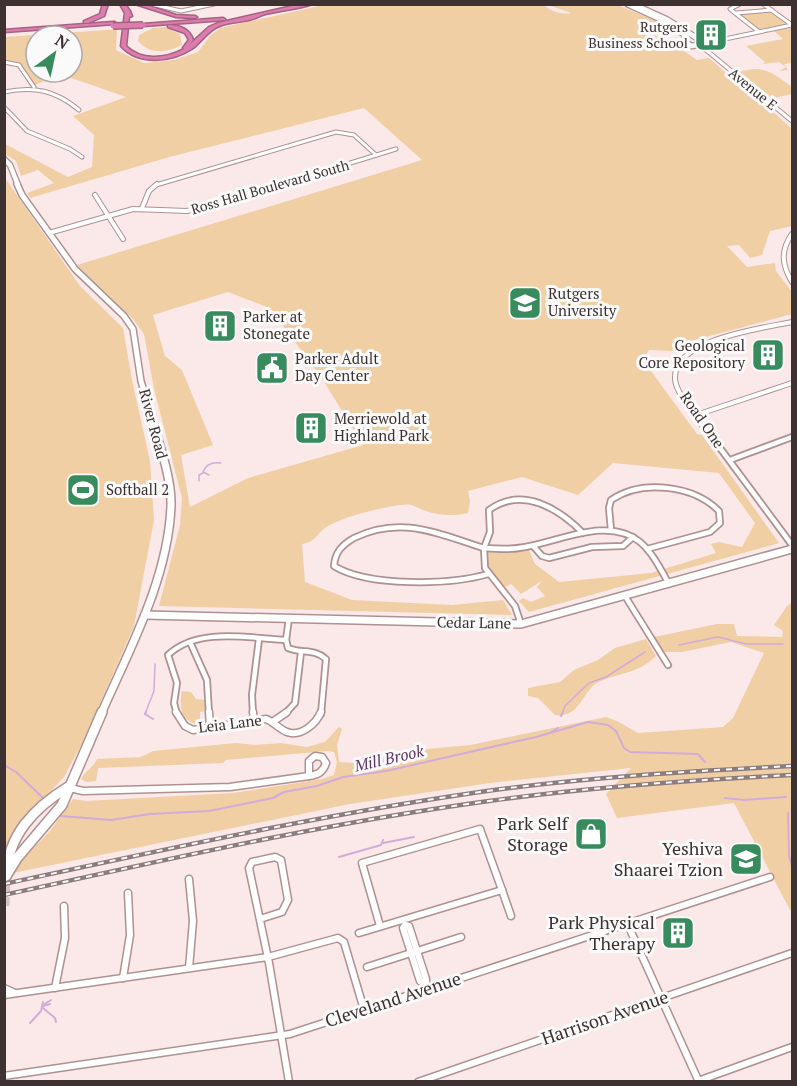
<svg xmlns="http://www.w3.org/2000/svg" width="797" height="1086" font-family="'PT Serif',serif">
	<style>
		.green { fill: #f1cfa5; fill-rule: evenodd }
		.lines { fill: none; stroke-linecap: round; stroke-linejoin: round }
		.stream-far1 { stroke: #d2acd9; stroke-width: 1.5 }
		.stream { stroke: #d2acd9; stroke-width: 2 }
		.secondary-tunnel { stroke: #d5c3c4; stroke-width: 9; stroke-dasharray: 9 4.5; stroke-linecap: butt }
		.street-far3-casing { stroke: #af9192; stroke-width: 5 }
		.street-far2-casing { stroke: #af9192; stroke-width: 6 }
		.street-far1-casing { stroke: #af9192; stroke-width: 8 }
		.street-casing { stroke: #af9192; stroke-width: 9 }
		.secondary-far3-casing { stroke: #af9192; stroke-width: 7 }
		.secondary-far2-casing { stroke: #af9192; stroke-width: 8 }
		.secondary-far1-casing { stroke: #af9192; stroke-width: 10 }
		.secondary-casing { stroke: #af9192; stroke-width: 12 }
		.highway-casing { stroke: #a56283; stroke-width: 3 }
		.street-far3 { stroke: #fff; stroke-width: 3 }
		.street-far2 { stroke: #fff; stroke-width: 4 }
		.street-far1 { stroke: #fff; stroke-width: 4.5 }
		.street { stroke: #fff; stroke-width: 6 }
		.secondary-far3 { stroke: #fff; stroke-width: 4.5 }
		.secondary-far2 { stroke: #fff; stroke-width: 5 }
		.secondary-far1 { stroke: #fff; stroke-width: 7 }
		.secondary { stroke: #fff; stroke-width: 9 }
		.highway { fill: #dd7dae; fill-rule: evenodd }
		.rail-casing { stroke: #8c7c7d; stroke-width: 4.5 }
		.rail { stroke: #fafafa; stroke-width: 2; stroke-dasharray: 6; stroke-linecap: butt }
		.highway-bridge-casing { stroke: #a56283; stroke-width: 8; stroke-linecap: butt }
		.highway-bridge { stroke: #dd7dae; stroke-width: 5 }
		.labels { text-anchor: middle; stroke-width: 6; stroke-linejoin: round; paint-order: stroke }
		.far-poi-label { font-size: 14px; fill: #3e3132; stroke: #fafafa; text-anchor: end }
		.far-street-label { font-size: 14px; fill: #3e3132; stroke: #fafafa }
		.poi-label { font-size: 15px; fill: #3e3132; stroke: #fafafa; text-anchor: start }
		.street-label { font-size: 15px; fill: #3e3132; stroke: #fafafa }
		.water-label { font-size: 16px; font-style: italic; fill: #61336a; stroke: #fafafa }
		.near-poi-label { font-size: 18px; fill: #3e3132; stroke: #fafafa; text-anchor: end }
		.near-street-label { font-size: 18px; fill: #3e3132; stroke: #fafafa }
	</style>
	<rect width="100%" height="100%" fill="#fbe8e8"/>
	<g class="green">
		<path d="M542 4C551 11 560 15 571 13L548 5H618L665 25 668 27 659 30 663 35 651 34 671 42 697 60 709 58 739 84 737 85 738 87 762 102 792 129V226L770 231 762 255 750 258 739 245 727 246 747 267 775 263 776 271 792 292V314L691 341 672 351 649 350 643 360 697 434 702 435 779 543 529 612 519 601 523 598 531 602 545 596 537 587 542 581 521 594 511 584 501 589 485 568 484 548H528L535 564 559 582 651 573 716 553 711 544 719 542 742 547 755 523 719 473 613 463 578 495 522 477 468 491 470 501 468 513C455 516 438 516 426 511 414 507 414 503 400 505 377 509 348 515 328 526 315 534 318 541 302 544L305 582 352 600 452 605 503 600 512 615 159 606 180 525 182 498 154 389 144 334 133 319 77 265 422 160 364 108 173 156 30 198 27 193 54 183 38 170 21 176 16 161 5 154V144L68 177 92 167 94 135 73 116 126 97 60 74 35 85 19 63 5 61 4 37 121 29 117 30 116 50 144 63 174 60 198 52 210 36 220 28 324 5ZM36 36H72V72H36ZM228 292 270 308 323 380 363 445 248 478 190 507 181 455 213 445 182 370 165 356 153 315Z"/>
		<polygon points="767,10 789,24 759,29 740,15"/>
		<path d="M165 27 180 34 182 45C167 53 150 55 138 41L139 35 153 28Z"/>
		<polygon points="792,28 792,63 784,64 788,70 779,71 786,67 779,62 763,64 765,62 746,46 783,39 774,31"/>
		<path d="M753 69C769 68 781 79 792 87V94L769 99 737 72Z"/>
		<polygon points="5,178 80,286 123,328 132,380 150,461 154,520 134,626 85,738 64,777 17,828 5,854"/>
		<path d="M792 603V909L790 910 734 803 617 818 606 794 631 768 490 783 350 804 13 873 22 860 50 831 73 799 86 801 233 793 322 779 334 775 337 762 334 752 327 751 226 760 223 763 98 768 96 781 86 782 81 779C85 771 93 768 97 759L141 757 153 751 236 743 255 745 281 743 307 747 325 742 339 727 342 729 337 745 339 762 369 764 405 751 470 745 606 717 617 721 638 733 723 727 733 718 764 653 731 642 682 652H663L654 637 717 624H734L737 636 782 637 783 631 774 625 787 606Z"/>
		<path d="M646 639 656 656C637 675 618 672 597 683 583 691 579 719 555 715L538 698 528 696V688L560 682 574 670 598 660 615 648Z"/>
		<path d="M182 691 191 692 196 699 205 700 206 711 200 712V724C182 724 178 706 182 691Z"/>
	</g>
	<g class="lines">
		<g class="stream-far1">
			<path d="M209 475 203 472C206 463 213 462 221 463"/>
			<polyline points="199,481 199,475 203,473"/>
			<polyline points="679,645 718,637 746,644 783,644"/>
			<polyline points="145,714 154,691 155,664"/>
			<polyline points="562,714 565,706 589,683 606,677 645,652"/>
		</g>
		<g class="stream">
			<polyline points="146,712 145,714 153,719"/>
			<polyline points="561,716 563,712"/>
			<polyline points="551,732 558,728"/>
			<polyline points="4,765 16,772 44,799"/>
			<polyline points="725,798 744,800 786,797"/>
			<polyline points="788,813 789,856 792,866"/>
			<polyline points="61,816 111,820 150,814 209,811 273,798 284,792 317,786 343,777 386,771 536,737 588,722 608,725 616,731 624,748 630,752 698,754 705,762"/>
			<polyline points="383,843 414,837"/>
			<polyline points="339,857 381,845 383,840"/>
			<polyline points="43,1005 51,1000"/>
			<polyline points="43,1006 50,1004"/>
			<polyline points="43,1008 55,1018 56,1022"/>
			<polyline points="30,1023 41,1011 43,1002"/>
		</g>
		<polyline class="secondary-tunnel" points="5,906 6,876"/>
		<defs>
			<g id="street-far3">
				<polyline points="151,4 181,11 214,4"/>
				<polyline points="740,4 730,9 758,31"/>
				<polyline points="763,4 792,25"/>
				<polyline points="736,13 772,10"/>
				<polyline points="701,44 792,25"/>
				<polyline points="700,45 792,121"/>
				<polyline points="4,62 19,65 34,87"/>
				<path d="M4 92C35 86 55 90 79 110"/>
				<polyline points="4,107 27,131 70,149 82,157"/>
				<polyline points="156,185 336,132 354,135 376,155"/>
				<polyline points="279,185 396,149"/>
			</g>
			<g id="street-far2">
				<polyline points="95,195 123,239"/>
				<polyline points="142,208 149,191 157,184"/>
				<polyline points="49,233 133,209 187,211 284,184"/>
				<path d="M792 234C780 251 782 265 792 282"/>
				<polyline points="696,415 792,383"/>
				<path d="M699 418C691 408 676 393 675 379 672 339 764 328 792 322"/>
			</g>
			<g id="street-far1">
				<polyline points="697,417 792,545"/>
				<polyline points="730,460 792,437"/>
				<path d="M611 530 609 508 611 500C642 479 693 485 719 511L720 523 710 532 647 549"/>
				<path d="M583 533C558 508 522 486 489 510L490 532 484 548C498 549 511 550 525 547 561 541 608 516 640 542 653 553 661 570 669 584"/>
				<polyline points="534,547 542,556 549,558 592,547 623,546 633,537"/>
				<path d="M488 574C450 585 368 587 334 566 335 552 342 545 354 538 402 515 438 534 484 548L485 568 515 606 521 624"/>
				<polyline points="625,596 668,665"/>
				<path d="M286 640 288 648C303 654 313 648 326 659L321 714"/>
				<polyline points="286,640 289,618"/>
				<polyline points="190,642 207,680 209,714"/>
				<path d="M177 714 174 703 177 683 168 655C197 627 249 638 286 640"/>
				<polyline points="253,714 252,695 259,639"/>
				<polyline points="285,714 295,703 301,652"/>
			</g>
			<g id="street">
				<path d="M176 712 185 726 193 730 266 719C274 722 279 729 287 732 301 737 316 724 321 712"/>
				<polyline points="209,712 210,728"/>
				<polyline points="253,712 254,721"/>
				<polyline points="274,721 287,712"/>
				<path d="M315 756 322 757 326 763C323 772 318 775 309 776V761Z"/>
				<polyline points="70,788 83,791 230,787 309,776"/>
				<polyline points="189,879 193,921 189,968"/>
				<polyline points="260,919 282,912 288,900 281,860 275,857 252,862 249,868 269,963 289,1082"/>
				<polyline points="628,925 699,1082"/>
				<polyline points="380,926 362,863 480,829 502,890"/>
				<polyline points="359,933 502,890 511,916"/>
				<polyline points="367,967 461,937"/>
				<polyline points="123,978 130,935 128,893"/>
				<polyline points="424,984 420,981 403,928 405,925 409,926 426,979 426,990"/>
				<polyline points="4,988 15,993"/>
				<polyline points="55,988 65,938 64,906"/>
				<polyline points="4,995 268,957 338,938 344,942 362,1003"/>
				<polyline points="4,1076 290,1034 770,877"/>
				<polyline points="698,1081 792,1047"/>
				<polyline points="418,1082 792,953"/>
			</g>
			<g id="secondary-far3">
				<polyline points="627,4 662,20 685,35 684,42 692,46 701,44 700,40 666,19 633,4"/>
				<polyline points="4,159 10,165 18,185"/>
			</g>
			<polyline id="secondary-far2" points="17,184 22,195 75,269 124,316 133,329 141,381 152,418"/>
			<g id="secondary-far1">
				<polyline points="145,615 521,624 792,549"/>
				<path d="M101 714C130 648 168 579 171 506 172 479 159 443 151 417"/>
			</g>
			<g id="secondary">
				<polyline points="6,876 17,858 62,805 102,712"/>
				<path d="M6 876C8 835 34 808 68 787"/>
			</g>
			<g id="highway">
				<polygon points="103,4 108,4 104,16 88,23 84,23 84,21 100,14"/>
				<path d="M120 4H125L130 11 132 16 129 17 126 46C141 61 165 59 184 49L183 48 189 40 185 33 168 27V25C179 25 190 29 193 40L189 45 209 27 218 23 301 4H312C296 10 278 10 262 15 258 17 254 19 249 20 240 22 231 22 222 25 209 29 203 40 193 48 172 62 139 66 121 46L125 13Z"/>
				<polygon points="135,4 143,4 176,15 195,16 197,17 195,18 176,17"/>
				<polygon points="223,18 225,19 225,20 143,26 141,25 143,24"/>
				<polygon points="113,22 115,22 115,24 4,32 4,30"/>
			</g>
		</defs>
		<use href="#street-far3" class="street-far3-casing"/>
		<use href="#street-far2" class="street-far2-casing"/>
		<use href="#street-far1" class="street-far1-casing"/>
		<use href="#street" class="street-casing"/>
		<use href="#secondary-far3" class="secondary-far3-casing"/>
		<use href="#secondary-far2" class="secondary-far2-casing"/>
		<use href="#secondary-far1" class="secondary-far1-casing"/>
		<use href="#secondary" class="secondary-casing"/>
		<use href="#highway" class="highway-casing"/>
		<use href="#street-far3" class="street-far3"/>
		<use href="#street-far2" class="street-far2"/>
		<use href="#street-far1" class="street-far1"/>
		<use href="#street" class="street"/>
		<use href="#secondary-far3" class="secondary-far3"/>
		<use href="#secondary-far2" class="secondary-far2"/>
		<use href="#secondary-far1" class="secondary-far1"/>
		<use href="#secondary" class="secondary"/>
		<use href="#highway" class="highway"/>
		<defs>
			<g id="rail">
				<path d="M4 884C167 849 329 813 494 790 593 777 692 771 792 766"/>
				<path d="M4 895C165 860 326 823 489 801 590 787 691 780 792 775"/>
			</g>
		</defs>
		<use href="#rail" class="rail-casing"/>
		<use href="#rail" class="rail"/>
		<defs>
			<polyline id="highway-bridge" points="113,26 143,25"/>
		</defs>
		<use href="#highway-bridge" class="highway-bridge-casing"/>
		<use href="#highway-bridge" class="highway-bridge"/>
	</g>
	<defs>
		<symbol id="building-square" viewBox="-11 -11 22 22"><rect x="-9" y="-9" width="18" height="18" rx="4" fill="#378b5d" stroke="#fafafa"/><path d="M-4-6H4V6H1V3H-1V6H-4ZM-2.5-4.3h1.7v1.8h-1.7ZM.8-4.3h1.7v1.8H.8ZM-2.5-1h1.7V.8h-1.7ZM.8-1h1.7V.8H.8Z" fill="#fff"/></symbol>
		<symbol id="university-square" viewBox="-11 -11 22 22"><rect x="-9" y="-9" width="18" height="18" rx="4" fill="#378b5d" stroke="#fafafa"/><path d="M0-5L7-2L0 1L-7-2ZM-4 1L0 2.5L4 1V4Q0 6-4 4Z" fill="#fff"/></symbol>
		<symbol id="civic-square" viewBox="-11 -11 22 22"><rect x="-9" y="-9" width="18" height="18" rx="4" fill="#378b5d" stroke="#fafafa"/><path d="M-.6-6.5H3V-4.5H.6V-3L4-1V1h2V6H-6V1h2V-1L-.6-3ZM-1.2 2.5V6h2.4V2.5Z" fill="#fff"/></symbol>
		<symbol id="stadium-square" viewBox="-11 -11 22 22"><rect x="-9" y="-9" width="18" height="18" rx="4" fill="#378b5d" stroke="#fafafa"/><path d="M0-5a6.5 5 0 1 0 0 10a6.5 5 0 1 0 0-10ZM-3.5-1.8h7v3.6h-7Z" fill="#fff"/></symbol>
		<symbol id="shop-square" viewBox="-11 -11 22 22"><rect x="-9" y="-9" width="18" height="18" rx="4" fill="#378b5d" stroke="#fafafa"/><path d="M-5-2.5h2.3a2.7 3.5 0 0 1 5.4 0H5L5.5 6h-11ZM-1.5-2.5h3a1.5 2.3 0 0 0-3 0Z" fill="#fff"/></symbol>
		<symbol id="school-square" viewBox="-11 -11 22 22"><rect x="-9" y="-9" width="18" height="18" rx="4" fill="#378b5d" stroke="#fafafa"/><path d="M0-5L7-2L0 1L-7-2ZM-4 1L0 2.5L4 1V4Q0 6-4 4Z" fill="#fff"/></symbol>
	</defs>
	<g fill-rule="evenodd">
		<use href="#building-square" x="692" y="16" width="38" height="38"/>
		<use href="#university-square" x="506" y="284" width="38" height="38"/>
		<use href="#building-square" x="201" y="307" width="38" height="38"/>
		<use href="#building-square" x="749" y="336" width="38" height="38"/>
		<use href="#civic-square" x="253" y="349" width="38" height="38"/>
		<use href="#building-square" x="292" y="409" width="38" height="38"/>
		<use href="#stadium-square" x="64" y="471" width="38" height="38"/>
		<use href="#shop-square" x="572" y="815" width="38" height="38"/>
		<use href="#school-square" x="727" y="840" width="38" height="38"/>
		<use href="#building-square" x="659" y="914" width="38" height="38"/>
	</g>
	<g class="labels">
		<g class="far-poi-label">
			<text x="688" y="32">Rutgers<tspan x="688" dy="16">Business School</tspan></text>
		</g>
		<g class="far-street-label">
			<text transform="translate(753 89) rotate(39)" y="5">Avenue E</text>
			<text transform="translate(270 187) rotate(-16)" y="5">Ross Hall Boulevard South</text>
		</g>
		<g class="poi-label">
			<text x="548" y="299">Rutgers<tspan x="548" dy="17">University</tspan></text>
			<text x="243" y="322">Parker at<tspan x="243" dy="17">Stonegate</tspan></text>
			<text x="745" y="351" text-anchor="end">Geological<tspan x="745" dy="17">Core Repository</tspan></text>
			<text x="295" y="364">Parker Adult<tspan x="295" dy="17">Day Center</tspan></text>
			<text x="334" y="424">Merriewold at<tspan x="334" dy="17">Highland Park</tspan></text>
			<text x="106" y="495">Softball 2</text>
		</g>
		<g class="street-label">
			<text transform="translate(702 420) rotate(55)" y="5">Road One</text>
			<text transform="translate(153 424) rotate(75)" y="5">River Road</text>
			<text transform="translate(474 623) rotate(1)" y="5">Cedar Lane</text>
			<text transform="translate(230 724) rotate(-7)" y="5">Leia Lane</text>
		</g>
		<g class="water-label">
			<text transform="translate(389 758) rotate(-13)" y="6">Mill Brook</text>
		</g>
		<g class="near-poi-label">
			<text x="568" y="830">Park Self<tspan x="568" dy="21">Storage</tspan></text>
			<text x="723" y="855">Yeshiva<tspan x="723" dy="21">Shaarei Tzion</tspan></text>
			<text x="655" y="929">Park Physical<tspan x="655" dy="21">Therapy</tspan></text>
		</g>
		<g class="near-street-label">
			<text transform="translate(393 1000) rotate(-18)" y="6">Cleveland Avenue</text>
			<text transform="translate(605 1018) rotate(-19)" y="6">Harrison Avenue</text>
		</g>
	</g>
	<rect width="797" height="1086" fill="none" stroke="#3e3132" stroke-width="12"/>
	<g transform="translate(54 54) rotate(33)"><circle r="28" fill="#fafafa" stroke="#afaaaa" stroke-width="1.5"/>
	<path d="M0-4.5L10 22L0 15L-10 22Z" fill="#378b5d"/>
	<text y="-9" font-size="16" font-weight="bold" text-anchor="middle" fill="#3e3132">N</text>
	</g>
</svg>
